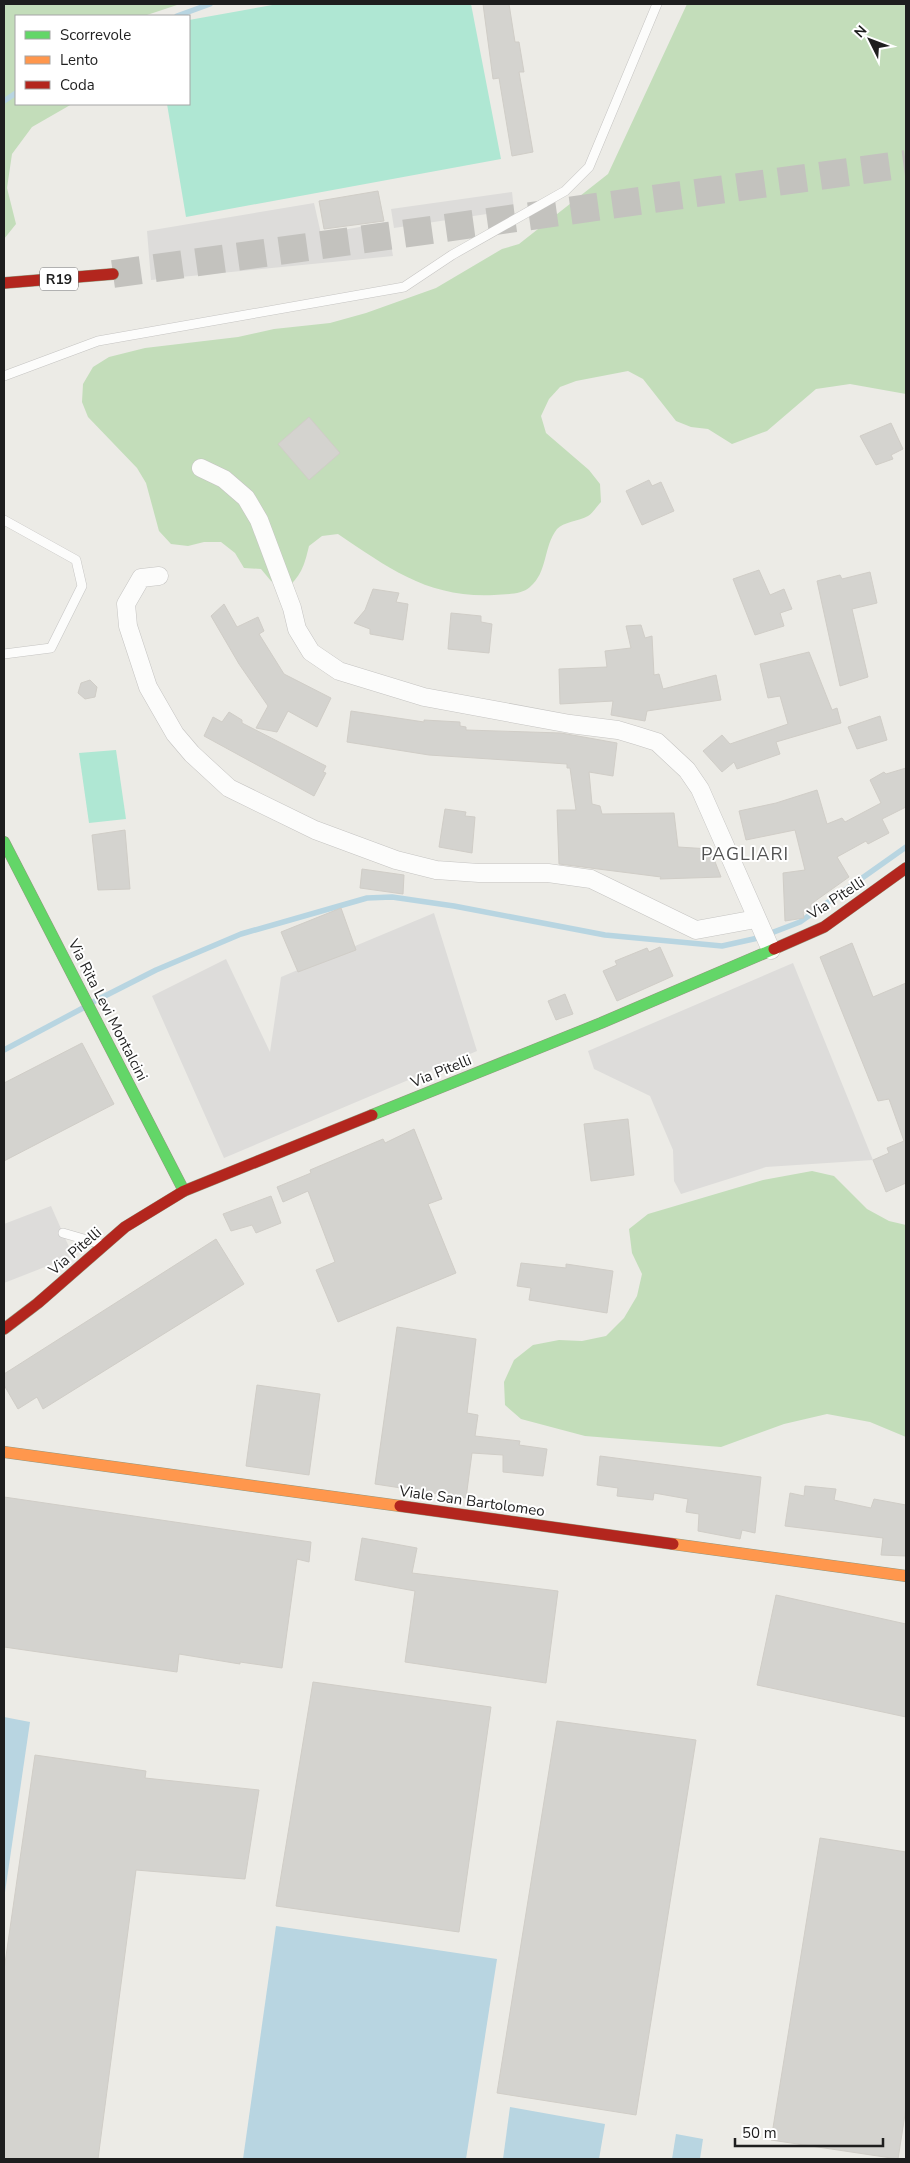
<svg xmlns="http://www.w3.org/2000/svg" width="910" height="2163" font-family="'Nunito Sans',sans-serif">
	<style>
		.forest { fill: #c3ddba }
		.pitch { fill: #afe7d3 }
		.parking { fill: #dddcda }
		.water { fill: #b8d5e1 }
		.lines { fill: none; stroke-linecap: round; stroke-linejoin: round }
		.stream { stroke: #b8d5e1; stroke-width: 5.5 }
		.building { fill: #d4d3cf; stroke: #d0cdc7 }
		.highway-tunnel { stroke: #c3c2be; stroke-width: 28; stroke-dasharray: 28 14; stroke-linecap: butt }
		.lane-casing { stroke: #c5c4c2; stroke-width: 10 }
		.street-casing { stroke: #c5c4c2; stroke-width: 19 }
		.fast-casing { stroke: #93977d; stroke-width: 12 }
		.slow-casing { stroke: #93977d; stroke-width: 12 }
		.jam-casing { stroke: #93977d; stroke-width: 12 }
		.lane { stroke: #fcfcfb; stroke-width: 9 }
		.street { stroke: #fcfcfb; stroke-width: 18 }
		.fast { stroke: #63d668; stroke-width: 11 }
		.slow { stroke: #ff974d; stroke-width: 11 }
		.jam { stroke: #b3261e; stroke-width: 11 }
		.labels { text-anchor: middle; stroke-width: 4; stroke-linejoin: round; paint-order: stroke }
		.shield { fill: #fff; stroke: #626262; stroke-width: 1 }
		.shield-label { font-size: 14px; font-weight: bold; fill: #1e1e1e }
		.street-label { font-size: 15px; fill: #1e1e1e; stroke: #fff }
		.quarter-label { font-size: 18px; letter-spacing: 1px; fill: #515151; stroke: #fff }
	</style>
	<rect width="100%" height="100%" fill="#ecebe6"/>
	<g class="forest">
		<polygon points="4,4 180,4 144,16 16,16 16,104 72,104 32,127 12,154 7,188 16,224 4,239"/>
		<path d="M687 4H906V394L850 384 816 389 767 431 732 444 708 429 691 427 676 421 643 379 628 371 576 381 560 387 549 399 541 416 546 433 589 470 600 484 601 502C597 506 593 513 588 516 579 521 563 522 557 529 543 547 548 572 530 587 521 595 506 594 494 595 428 598 390 569 338 534L322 536 309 546C304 567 301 576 285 590L271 581 261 569 244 568 235 553 221 542H204L188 546 171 544 159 531 146 483 137 468 88 417 82 402 83 384 93 367 109 357 145 348 238 337 274 329 330 323 366 313 436 288 502 249 519 244 608 174Z"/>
		<polygon points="812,1171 834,1176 867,1209 889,1221 906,1225 906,1437 870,1422 827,1414 784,1424 721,1447 585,1436 521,1419 505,1405 504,1382 514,1360 533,1345 559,1340 582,1341 606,1336 624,1318 637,1296 642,1274 632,1253 629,1229 648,1214 763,1180"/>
	</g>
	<g class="pitch">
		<polygon points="278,4 471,4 501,159 186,217 167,104 189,104 189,20"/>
		<polygon points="116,750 126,819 89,823 79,753"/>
	</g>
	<g class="parking">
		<polygon points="512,192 514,210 394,228 391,209"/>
		<polygon points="314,203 321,234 387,222 393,256 151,280 147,231"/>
		<polygon points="434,913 477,1051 224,1158 152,996 226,959 270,1052 281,977"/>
		<polygon points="793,963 873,1160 766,1167 681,1194 674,1181 673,1150 650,1096 594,1069 588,1051"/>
		<polygon points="51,1206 73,1256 4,1283 4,1224"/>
	</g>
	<g class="water">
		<polygon points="4,1717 30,1722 4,1899"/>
		<polygon points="276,1926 497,1959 466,2159 243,2159"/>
		<polygon points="510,2107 605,2124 599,2159 503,2159"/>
		<polygon points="676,2134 703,2139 700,2159 672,2159"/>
	</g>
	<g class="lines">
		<g class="stream">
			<polyline points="177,16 210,4"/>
			<polyline points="4,101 16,93"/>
			<polyline points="93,1002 156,970 241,934 367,898 392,897 454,906 605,935 722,946 758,938 800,922 906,847"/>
			<polyline points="4,1050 83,1008"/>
		</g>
	</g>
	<g class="building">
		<polygon points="483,4 509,4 515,42 519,42 524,72 519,72 533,152 512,156 499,78 493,79"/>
		<polygon points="378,191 384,221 324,229 319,201"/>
		<polygon points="309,417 340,453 309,480 278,444"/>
		<polygon points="891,423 903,449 891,455 893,459 876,465 860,436"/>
		<polygon points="649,480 652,486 661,482 674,511 642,525 626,491"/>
		<polygon points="759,570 770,595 784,589 792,609 780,613 784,626 755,635 733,579"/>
		<polygon points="870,572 877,603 852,609 868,677 840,686 817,581 840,575 842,579"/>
		<polygon points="373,589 399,593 396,602 408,604 403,640 370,634 370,629 354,623 365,610"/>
		<polygon points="224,604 237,627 258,617 264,631 259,634 284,674 331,698 317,727 288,711 277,732 256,728 268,706 239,664 211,616"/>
		<polygon points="451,613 481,616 481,622 492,624 489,653 448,649"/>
		<polygon points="641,625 645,638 652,636 654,675 659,674 663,689 716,675 721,700 647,711 645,721 611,715 613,701 560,704 559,669 607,667 605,651 631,648 626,626"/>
		<polygon points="809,652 832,710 837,708 841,723 776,742 780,754 737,769 734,762 722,772 703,751 722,735 730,744 788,724 780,696 768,698 760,664"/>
		<polygon points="90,680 97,687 95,697 85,699 78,693 81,683"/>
		<polygon points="351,711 424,722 424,720 460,722 460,726 466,727 466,730 561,733 617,743 613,776 589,772 592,804 600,806 602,814 674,813 678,847 710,849 721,877 660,879 661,877 559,864 557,810 576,810 570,768 567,768 567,764 429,755 347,742"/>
		<polygon points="229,712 242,720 242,723 326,766 323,772 326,773 314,796 204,736 213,717 222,722"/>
		<polygon points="880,716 887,740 857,749 848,727"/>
		<polygon points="906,768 906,807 882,819 889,833 868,844 866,841 837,857 849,877 811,904 811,911 803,912 804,918 785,921 783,873 805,870 795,830 746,840 739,811 776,803 817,790 827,824 842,818 845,822 881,803 870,780 884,772 886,774"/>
		<polygon points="445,809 466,812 465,816 475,817 472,853 439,847"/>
		<polygon points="125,830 130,889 98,890 92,835"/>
		<polygon points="362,869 404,875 403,894 360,888"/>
		<polygon points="341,908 356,950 298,972 281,932"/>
		<polygon points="852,943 873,997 906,983 906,1183 886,1192 873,1160 889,1153 887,1148 904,1141 889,1099 878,1101 820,957"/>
		<polygon points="660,947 673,976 617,1001 603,971 617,965 615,961 647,948 649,952"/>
		<polygon points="565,994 573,1014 556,1020 548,1001"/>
		<polygon points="82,1043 114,1104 4,1161 4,1083"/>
		<polygon points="628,1119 634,1175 591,1181 584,1124"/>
		<polygon points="414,1129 442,1199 428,1204 456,1273 338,1322 316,1270 335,1262 308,1191 283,1202 277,1187 311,1173 310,1170 383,1139 385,1143"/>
		<polygon points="271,1196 281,1223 256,1233 252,1225 231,1231 223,1214"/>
		<polygon points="216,1239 244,1284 43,1409 37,1397 18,1409 4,1385 4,1374"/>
		<polygon points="521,1263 566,1268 566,1264 613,1271 607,1313 529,1300 531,1288 517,1286"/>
		<polygon points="397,1327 476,1339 467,1413 478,1415 475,1436 520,1441 519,1445 547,1449 543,1476 503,1472 503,1455 472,1453 466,1498 375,1484"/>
		<polygon points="257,1385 320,1394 309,1475 246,1466"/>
		<polygon points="600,1456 761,1477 755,1533 742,1530 740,1539 698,1531 699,1514 686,1512 688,1499 654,1493 653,1500 617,1496 618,1488 597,1485"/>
		<polygon points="805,1486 836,1489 834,1500 871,1508 874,1499 906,1505 906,1556 881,1555 883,1538 785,1526 790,1493 804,1496"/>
		<polygon points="4,1497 311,1542 309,1562 297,1559 282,1668 240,1662 240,1664 179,1654 177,1672 4,1647"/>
		<polygon points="362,1538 417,1548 412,1573 558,1591 546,1683 405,1662 415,1591 355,1580"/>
		<polygon points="776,1595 906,1624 906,1717 757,1685"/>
		<polygon points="313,1682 491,1707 459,1932 276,1906"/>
		<polygon points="557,1721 696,1740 636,2115 497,2093"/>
		<polygon points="35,1755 146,1771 145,1778 259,1790 245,1879 136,1870 98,2159 4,2159 4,1970"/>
		<polygon points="820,1838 906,1852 906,2108 898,2159 771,2140"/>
	</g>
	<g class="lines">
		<polyline class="highway-tunnel" points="113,274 906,164"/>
		<defs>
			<g id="lane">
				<polyline points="4,376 98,341 404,287 452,255 565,191 589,167 657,4"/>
				<polyline points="4,520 76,560 82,586 51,648 4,654"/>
				<polyline points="63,1233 101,1244"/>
			</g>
			<g id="street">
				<polyline points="201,468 224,479 246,498 259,520 292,608 297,629 311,652 339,671 424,697 570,724 618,730 638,736 657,742 687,770 700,789 771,950"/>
				<polyline points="159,576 141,578 126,604 128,626 148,687 175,734 192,754 229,788 315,830 396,860 436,870 479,873 548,873 591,879 696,930 756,919"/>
			</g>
			<g id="fast">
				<polyline points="4,842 184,1191"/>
				<polyline points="372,1115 601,1023 774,949"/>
			</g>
			<g id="slow">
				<polyline points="4,1452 400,1506"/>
				<polyline points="673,1544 906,1576"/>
			</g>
			<g id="jam">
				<polyline points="4,283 113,274"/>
				<polyline points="774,949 824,927 906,868"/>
				<polyline points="4,1329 38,1303 125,1227 184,1191 372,1115"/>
				<polyline points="400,1506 673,1544"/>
			</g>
		</defs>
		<use href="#lane" class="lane-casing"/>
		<use href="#street" class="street-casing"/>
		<use href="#fast" class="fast-casing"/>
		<use href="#slow" class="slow-casing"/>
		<use href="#jam" class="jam-casing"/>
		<use href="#lane" class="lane"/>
		<use href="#street" class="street"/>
		<use href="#fast" class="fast"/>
		<use href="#slow" class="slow"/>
		<use href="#jam" class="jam"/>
	</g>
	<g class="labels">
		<rect class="shield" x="40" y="267.5" width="38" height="23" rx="4"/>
		<g class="shield-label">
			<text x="59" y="284">R19</text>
		</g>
		<g class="street-label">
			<text transform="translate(836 898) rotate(-33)" y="5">Via Pitelli</text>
			<text transform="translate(108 1010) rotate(63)" y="5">Via Rita Levi Montalcini</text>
			<text transform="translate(441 1071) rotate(-22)" y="5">Via Pitelli</text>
			<text transform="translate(75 1251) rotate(-41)" y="5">Via Pitelli</text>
			<text transform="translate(472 1501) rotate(8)" y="5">Viale San Bartolomeo</text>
		</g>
		<g class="quarter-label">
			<text x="745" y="860">PAGLIARI</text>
		</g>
	</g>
	<rect width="910" height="2163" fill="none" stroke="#1e1e1e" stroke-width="10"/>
	<rect x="15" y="15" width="175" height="90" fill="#ffffff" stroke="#a5a5a5"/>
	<rect x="25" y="31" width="25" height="8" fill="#63d668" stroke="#a5a5a5"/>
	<text x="60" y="40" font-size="15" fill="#1e1e1e">Scorrevole</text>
	<rect x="25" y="56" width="25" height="8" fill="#ff974d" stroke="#a5a5a5"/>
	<text x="60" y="65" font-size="15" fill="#1e1e1e">Lento</text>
	<rect x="25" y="81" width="25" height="8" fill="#b3261e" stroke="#a5a5a5"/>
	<text x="60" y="90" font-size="15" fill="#1e1e1e">Coda</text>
	<g transform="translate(870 40) rotate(312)" stroke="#ffffff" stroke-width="4" paint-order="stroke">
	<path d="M0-4L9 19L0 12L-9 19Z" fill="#1e1e1e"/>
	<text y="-8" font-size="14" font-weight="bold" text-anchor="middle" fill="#1e1e1e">N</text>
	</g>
	<path d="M735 2138v8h148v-8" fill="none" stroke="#1e1e1e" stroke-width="2.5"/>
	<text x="742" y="2138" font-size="15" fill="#1e1e1e" stroke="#ffffff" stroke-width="4" paint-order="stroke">50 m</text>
</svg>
